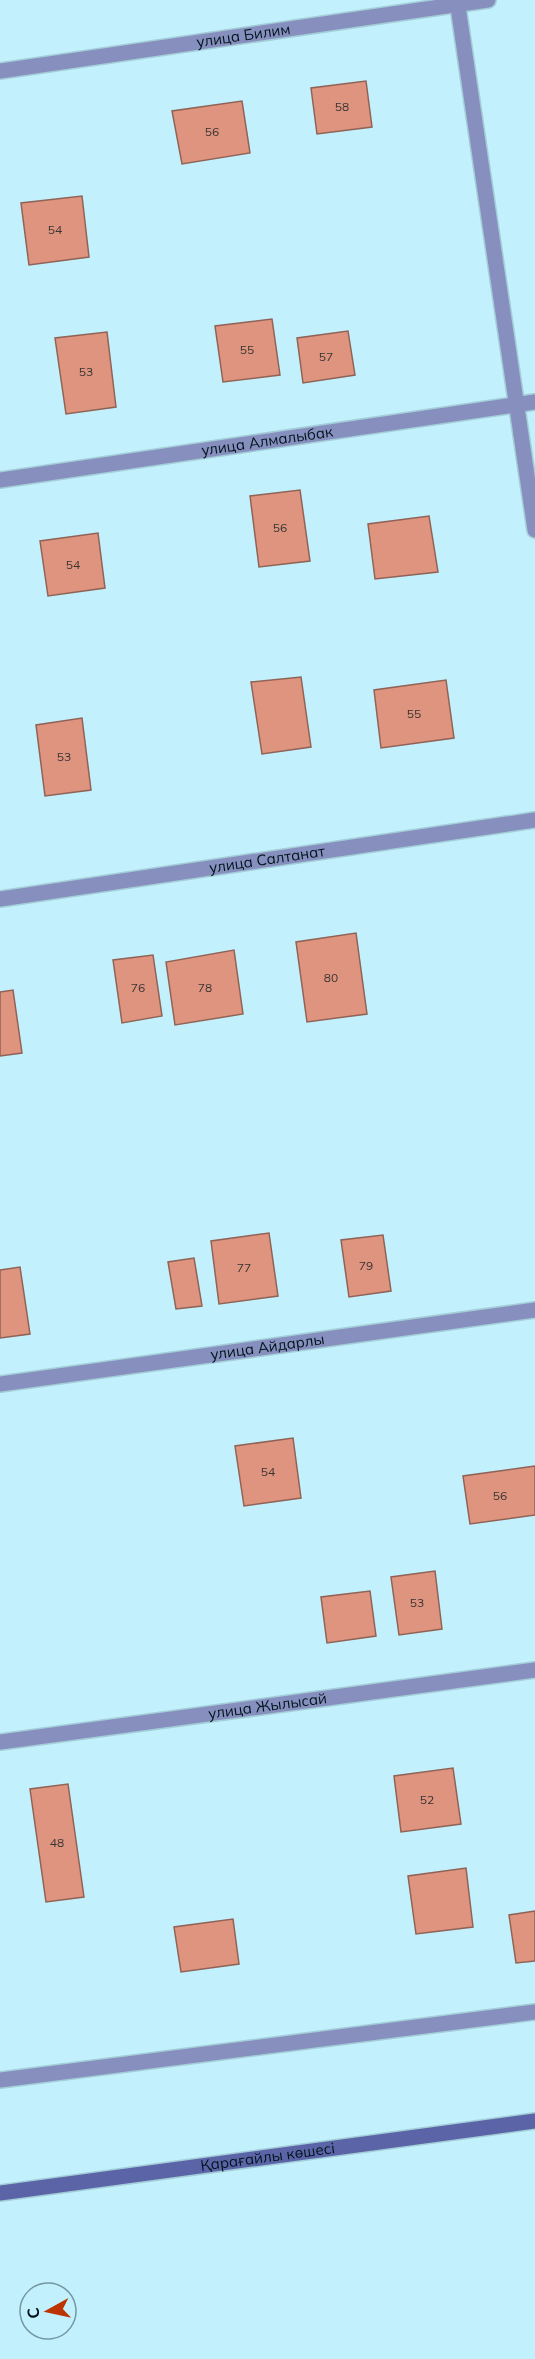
<svg xmlns="http://www.w3.org/2000/svg" width="535" height="2359" font-family="Mulish,sans-serif">
	<style>
		.building { fill: #de947e; stroke: #906356; stroke-width: 1.5 }
		.lines { fill: none; stroke-linecap: round; stroke-linejoin: round }
		.street-casing { stroke: #a3cdd8; stroke-width: 18 }
		.secondary-casing { stroke: #a3cdd8; stroke-width: 18 }
		.street { stroke: #878fbe; stroke-width: 15 }
		.secondary { stroke: #5b64a7; stroke-width: 15 }
		.labels { text-anchor: middle; stroke-width: 4.5; stroke-linejoin: round; paint-order: stroke }
		.number-label { font-size: 12px; fill: #383433 }
		.street-label { font-size: 15px; fill: #00141a; stroke: #c2f0fc }
	</style>
	<rect width="100%" height="100%" fill="#c2f0fc"/>
	<g class="building">
		<polygon points="366,81 372,127 317,134 311,88"/>
		<polygon points="242,101 250,153 182,164 172,111"/>
		<polygon points="82,196 89,257 29,265 21,203"/>
		<polygon points="272,319 280,375 223,382 215,326"/>
		<polygon points="348,331 355,375 303,383 297,338"/>
		<polygon points="107,332 116,407 66,414 55,338"/>
		<polygon points="300,490 310,561 259,567 250,496"/>
		<polygon points="429,516 438,572 375,579 368,524"/>
		<polygon points="98,533 105,588 48,596 40,541"/>
		<polygon points="301,677 311,747 262,754 251,682"/>
		<polygon points="446,680 454,738 381,748 374,690"/>
		<polygon points="82,718 91,790 45,796 36,725"/>
		<polygon points="356,933 367,1014 307,1022 296,942"/>
		<polygon points="234,950 243,1014 175,1025 166,962"/>
		<polygon points="153,955 162,1016 122,1023 113,960"/>
		<polygon points="13,990 22,1053 0,1056 0,992"/>
		<polygon points="269,1233 278,1296 219,1304 211,1241"/>
		<polygon points="383,1235 391,1291 349,1297 341,1240"/>
		<polygon points="194,1258 202,1306 176,1309 168,1262"/>
		<polygon points="20,1267 30,1334 0,1338 0,1270"/>
		<polygon points="293,1438 301,1498 244,1506 235,1446"/>
		<polygon points="535,1466 535,1515 470,1524 463,1476"/>
		<polygon points="435,1571 442,1629 399,1635 391,1577"/>
		<polygon points="370,1591 376,1636 327,1643 321,1597"/>
		<polygon points="453,1768 461,1824 401,1832 394,1776"/>
		<polygon points="68,1784 84,1897 46,1902 30,1789"/>
		<polygon points="466,1868 473,1927 416,1934 408,1876"/>
		<polygon points="535,1911 535,1961 516,1963 509,1915"/>
		<polygon points="233,1919 239,1964 181,1972 174,1927"/>
	</g>
	<g class="lines">
		<defs>
			<g id="street">
				<polyline points="457,0 535,530"/>
				<path id="s1" d="M0 71 488 0"/>
				<path id="s2" d="M0 480 535 402"/>
				<path id="s3" d="M0 899 535 820"/>
				<path id="s4" d="M0 1384 535 1310"/>
				<path id="s5" d="M0 1742 535 1670"/>
				<polyline points="0,2080 535,2012"/>
			</g>
			<g id="secondary">
				<path id="s6" d="M0 2193 535 2121"/>
			</g>
		</defs>
		<use href="#street" class="street-casing"/>
		<use href="#secondary" class="secondary-casing"/>
		<use href="#street" class="street"/>
		<use href="#secondary" class="secondary"/>
	</g>
	<g class="labels">
		<g class="number-label">
			<text x="342" y="111">58</text>
			<text x="212" y="136">56</text>
			<text x="55" y="234">54</text>
			<text x="247" y="354">55</text>
			<text x="326" y="361">57</text>
			<text x="86" y="376">53</text>
			<text x="280" y="532">56</text>
			<text x="73" y="569">54</text>
			<text x="414" y="718">55</text>
			<text x="64" y="761">53</text>
			<text x="331" y="982">80</text>
			<text x="138" y="992">76</text>
			<text x="205" y="992">78</text>
			<text x="366" y="1270">79</text>
			<text x="244" y="1272">77</text>
			<text x="268" y="1476">54</text>
			<text x="500" y="1500">56</text>
			<text x="417" y="1607">53</text>
			<text x="427" y="1804">52</text>
			<text x="57" y="1847">48</text>
		</g>
		<g class="street-label">
			<text dy="5" stroke="none"><textPath href="#s1" startOffset="246">улица Билим</textPath></text>
			<text dy="5" stroke="none"><textPath href="#s2" startOffset="270">улица Алмалыбак</textPath></text>
			<text dy="5" stroke="none"><textPath href="#s3" startOffset="270">улица Салтанат</textPath></text>
			<text dy="5" stroke="none"><textPath href="#s4" startOffset="270">улица Айдарлы</textPath></text>
			<text dy="5" stroke="none"><textPath href="#s5" startOffset="270">улица Жылысай</textPath></text>
			<text dy="5" stroke="none"><textPath href="#s6" startOffset="270">Қарағайлы көшесі</textPath></text>
		</g>
	</g>
	<g transform="translate(48 2311) rotate(262)"><circle r="28" fill="#c2f0fc" stroke="#7498a2" stroke-width="1.5"/>
	<path d="M0-4.5L10 22L0 15L-10 22Z" fill="#bc3400"/>
	<text y="-9" font-size="16" font-weight="bold" text-anchor="middle" fill="#00141a">С</text>
	</g>
</svg>
